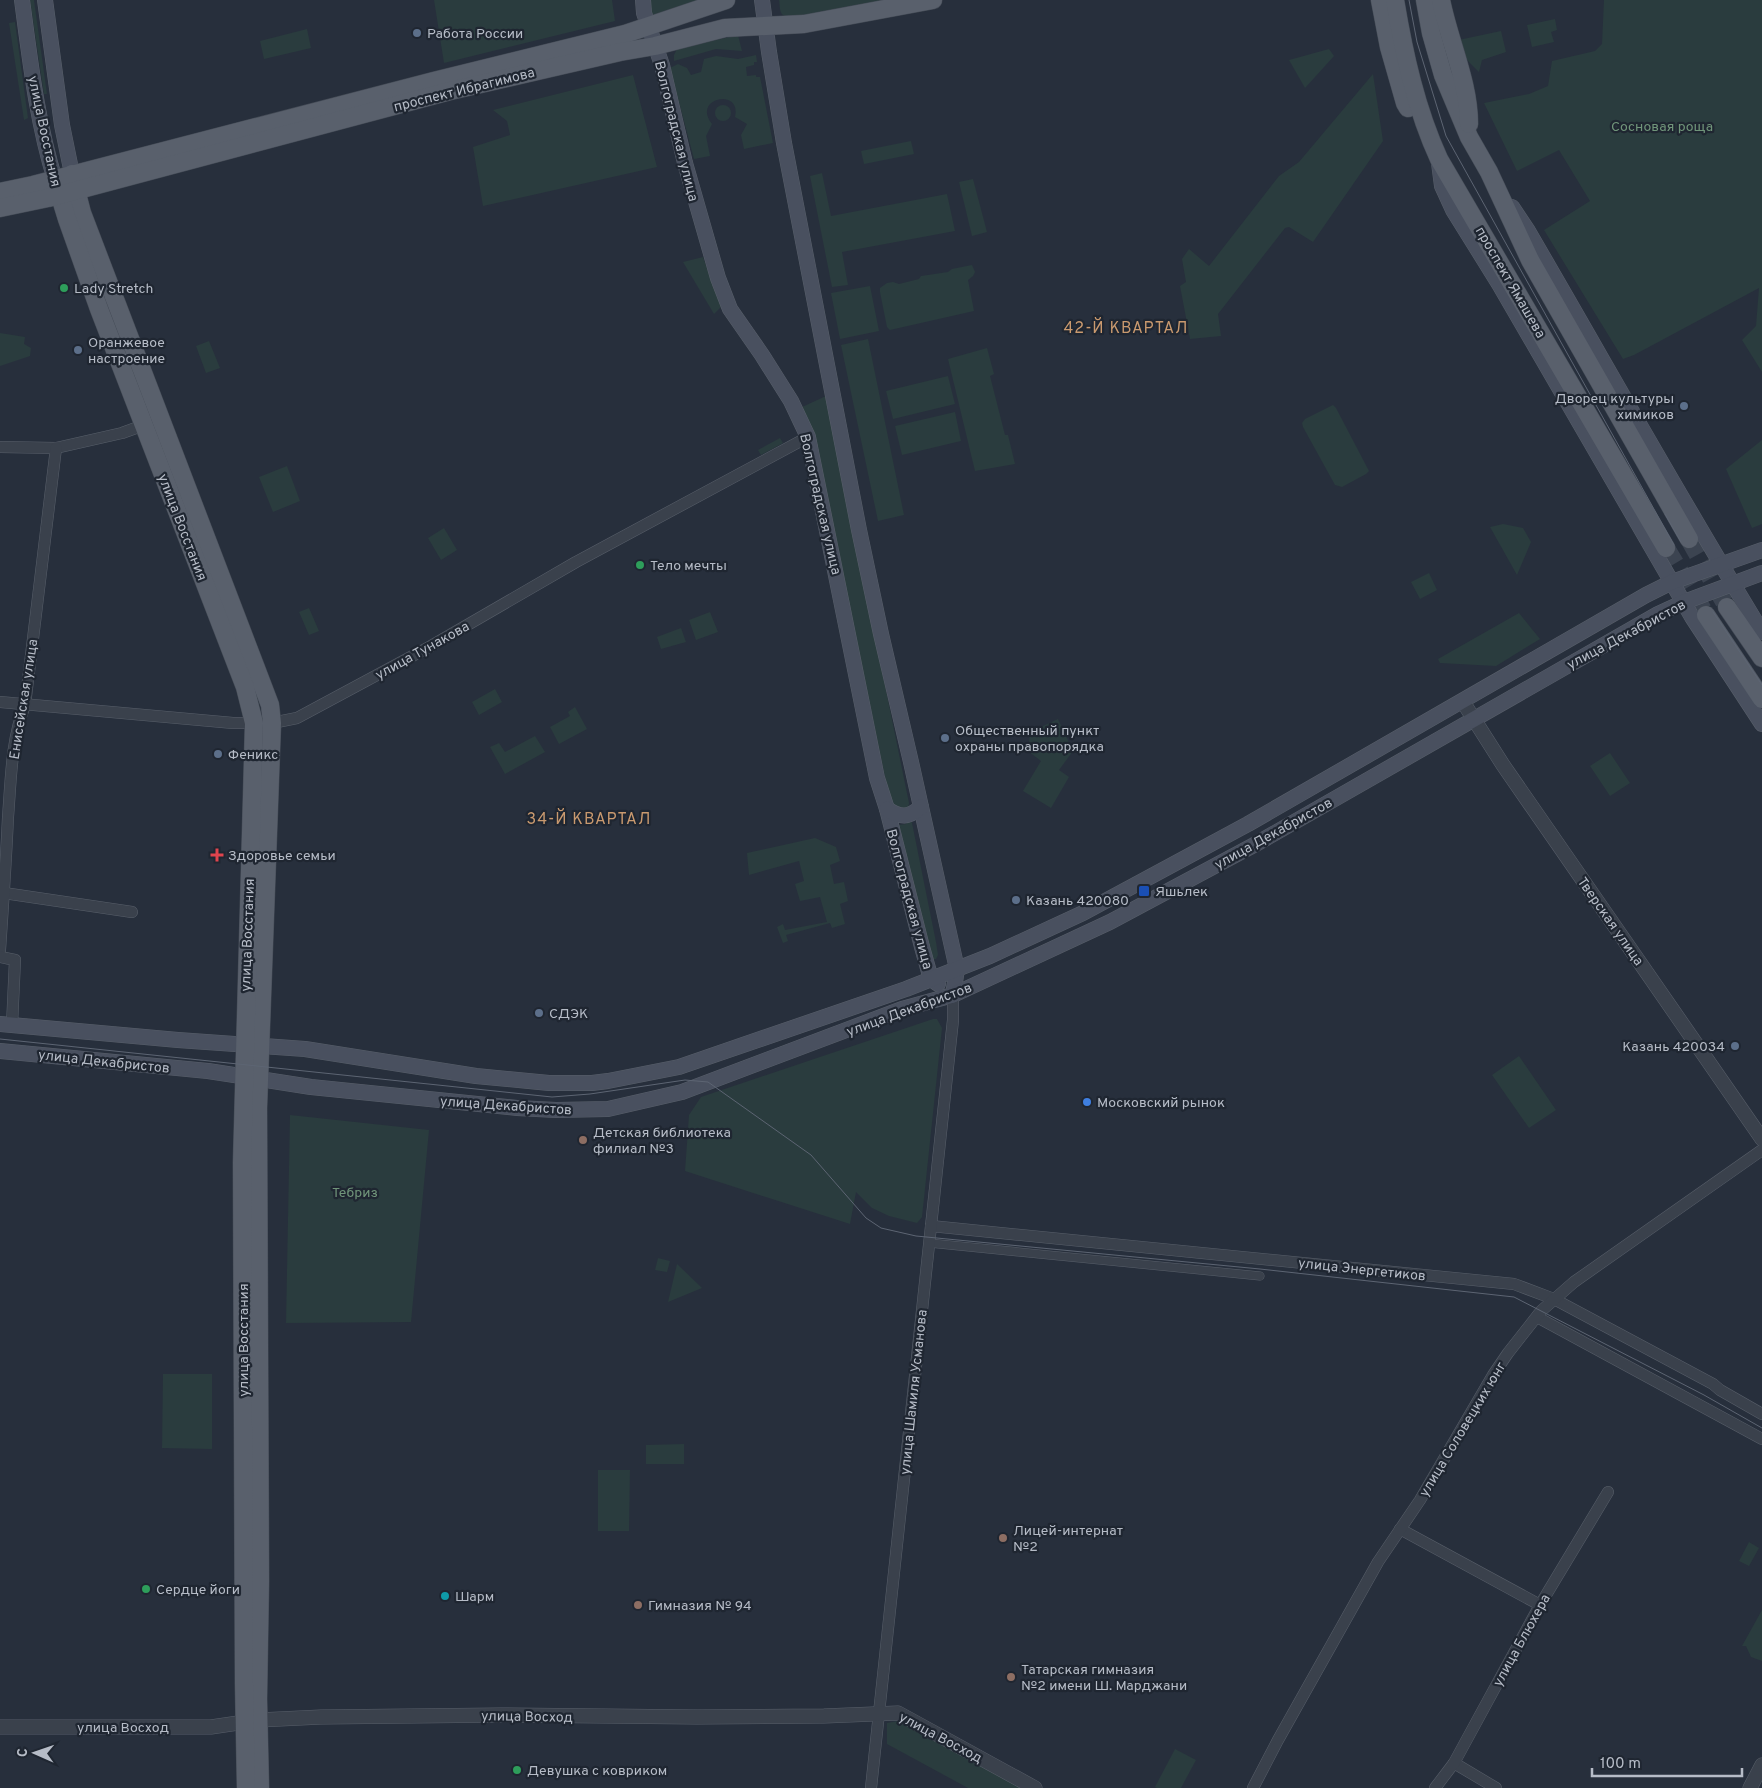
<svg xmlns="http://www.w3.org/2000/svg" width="1762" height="1788" font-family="Overpass,sans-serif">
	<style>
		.green { fill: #2a3c3e }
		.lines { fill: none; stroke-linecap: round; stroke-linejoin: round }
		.primary-tunnel { stroke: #3c4451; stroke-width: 18; stroke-dasharray: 18 9; stroke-linecap: butt }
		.pedestrian-casing { stroke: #585f6a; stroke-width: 9 }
		.minor-casing { stroke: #585f6a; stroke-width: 12 }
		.tertiary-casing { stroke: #585f6a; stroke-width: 15 }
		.secondary-casing { stroke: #585f6a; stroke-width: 16 }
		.primary-casing { stroke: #434a55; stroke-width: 19 }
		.pedestrian { stroke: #3a414c; stroke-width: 8 }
		.minor { stroke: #3a414c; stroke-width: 11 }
		.tertiary { stroke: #3a414c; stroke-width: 14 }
		.secondary { stroke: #49505f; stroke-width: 15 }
		.primary { stroke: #59606c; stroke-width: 18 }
		.tram { stroke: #5d6573; stroke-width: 1 }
		.service-dot { fill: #5c6f8a; stroke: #1f2631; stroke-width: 2 }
		.leisure-dot { fill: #2e9e5b; stroke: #1f2631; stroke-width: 2 }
		.health-dot { fill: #e0444e; stroke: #1f2631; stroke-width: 2 }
		.transit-dot { fill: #1a4fb4; stroke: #1f2631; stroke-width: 2 }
		.shop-dot { fill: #3f7fe0; stroke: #1f2631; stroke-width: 2 }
		.education-dot { fill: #8d6e63; stroke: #1f2631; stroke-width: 2 }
		.culture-dot { fill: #0f9aa8; stroke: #1f2631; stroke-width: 2 }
		.labels { text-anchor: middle; stroke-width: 4.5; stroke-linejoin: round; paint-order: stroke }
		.poi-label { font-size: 14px; fill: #b6bcc7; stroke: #1f2631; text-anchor: start }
		.street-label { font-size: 14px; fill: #b6bcc7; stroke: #1f2631 }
		.park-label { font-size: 14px; fill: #70957a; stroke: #1f2631 }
		.quarter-label { font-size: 16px; letter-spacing: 1px; fill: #ca9a6f; stroke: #1f2631 }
	</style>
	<rect width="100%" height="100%" fill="#272f3c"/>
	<g class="green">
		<polygon points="30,0 34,0 47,94 44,94"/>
		<polygon points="434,0 612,0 615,21 444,63"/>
		<polygon points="647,0 699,0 656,16 651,15"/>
		<path d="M779 0H891C874 3 794 24 783 15 779 12 780 4 779 0Z"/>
		<polygon points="1604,0 1762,0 1762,372 1742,340 1756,326 1759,288 1634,355 1623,359 1544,230 1590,201 1559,150 1517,171 1484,103 1529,94 1548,86 1552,61 1595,51 1602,44"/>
		<polygon points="1555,19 1557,30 1551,32 1554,42 1532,47 1527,25"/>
		<polygon points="15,22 28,118 24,120 9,23"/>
		<polygon points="307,29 311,48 264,59 260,41"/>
		<polygon points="1501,31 1506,52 1482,60 1479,72 1469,62 1454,41"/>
		<polygon points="738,35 742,51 716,49 674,61 674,55 677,49"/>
		<polygon points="1329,49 1334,56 1305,88 1289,60"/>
		<path d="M756 55 757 62H754V65L746 67 747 76 756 75V77H760L773 143 744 149 741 135 747 124 735 117C742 87 691 98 712 124L706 136 710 156 694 159 670 68 678 64 687 68 691 75 701 72 704 59 716 56 738 59Z"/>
		<polygon points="1373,74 1383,141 1313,242 1289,227 1285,228 1218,314 1221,336 1190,339 1180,286 1186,282 1182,259 1189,249 1209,266 1279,176 1299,162"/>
		<polygon points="633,75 657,167 483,206 473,147 510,135 507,121 493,110"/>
		<circle cx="723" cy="113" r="8"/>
		<polygon points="911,141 914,154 864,164 861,151"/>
		<polygon points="822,173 831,216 947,194 955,231 842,252 848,285 832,287 810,176"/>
		<polygon points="973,179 987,232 972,236 959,182"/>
		<polygon points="703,257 721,307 714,314 683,262"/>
		<polygon points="972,265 975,272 973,276 968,280 974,311 890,330 887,327 880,292 880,288 887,283 893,282 899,284 919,279 921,276 948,272 952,269"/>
		<polygon points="870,286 879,331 840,339 831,293"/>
		<polygon points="0,333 25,337 24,344 31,348 30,356 0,366"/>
		<polygon points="868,339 904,515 878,521 841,345"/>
		<polygon points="209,341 220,368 206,373 196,346"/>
		<polygon points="987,348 994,374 990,376 1005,435 1008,435 1015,464 975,471 948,359"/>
		<polygon points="948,376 955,404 893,419 886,391"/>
		<polygon points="826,396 909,803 908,809 891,806 816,446 800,408"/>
		<polygon points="1333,405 1336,408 1369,471 1366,474 1342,487 1335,485 1303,427 1302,423 1305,419"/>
		<polygon points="955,412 961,441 902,455 895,426"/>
		<polygon points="780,438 783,443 761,455 758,450"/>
		<polygon points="1762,440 1762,524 1752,528 1726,469"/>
		<polygon points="287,466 300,501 273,512 259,477"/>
		<polygon points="1503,524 1523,528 1531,542 1517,575 1490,527"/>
		<polygon points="444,528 457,550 441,560 428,538"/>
		<polygon points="1429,573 1437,590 1420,599 1411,582"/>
		<polygon points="309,608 319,631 309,635 299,612"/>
		<polygon points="710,612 718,632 696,640 689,620"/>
		<polygon points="1519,613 1540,639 1496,666 1440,663 1438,659"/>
		<polygon points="681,628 686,642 661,649 657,637"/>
		<polygon points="495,689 502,702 479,715 472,702"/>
		<polygon points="575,707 587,729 559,744 550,727 570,716 568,712"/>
		<polygon points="1058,719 1073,751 1059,770 1069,777 1051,808 1023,791 1041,761 1028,751 1030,732"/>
		<polygon points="535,736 545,752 505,774 490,747 499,743 505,752"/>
		<polygon points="1610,753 1630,783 1610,796 1590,766"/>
		<polygon points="911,818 936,942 938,955 936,959 931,959 894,822 899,825 906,824"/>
		<polygon points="815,838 836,847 840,861 830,865 834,884 844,882 848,901 840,904 845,924 832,928 830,923 786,935 788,941 783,943 777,927 783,924 785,930 827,922 820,897 800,901 795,884 804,881 799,861 749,875 747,853"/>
		<polygon points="933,1019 937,1019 942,1028 922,1217 917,1223 889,1216 872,1208 856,1192 850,1224 685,1171 689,1115 701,1097"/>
		<polygon points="1519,1056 1556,1110 1529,1128 1492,1075"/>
		<polygon points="290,1115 429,1130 411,1322 286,1323"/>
		<polygon points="658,1258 670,1261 667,1272 655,1270"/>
		<polygon points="677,1264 702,1288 668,1302"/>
		<polygon points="163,1374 212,1374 212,1449 162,1448"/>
		<polygon points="684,1444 684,1464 646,1464 646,1445"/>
		<polygon points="598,1470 630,1470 629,1531 598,1531"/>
		<polygon points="1749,1542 1759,1548 1749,1566 1739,1561"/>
		<polygon points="1762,1610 1762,1661 1751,1657 1746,1646 1742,1646"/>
		<polygon points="898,1721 1021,1788 968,1788 887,1744 887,1723"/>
		<polygon points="1175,1749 1196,1760 1181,1788 1157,1788 1155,1787"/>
	</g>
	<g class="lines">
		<g class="primary-tunnel">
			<polyline points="1689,539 1727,607"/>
			<polyline points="1666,548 1706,615"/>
		</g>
		<defs>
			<polyline id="pedestrian" points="929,1243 1260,1276"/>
			<g id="minor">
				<polyline points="0,447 56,448 122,433 144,425"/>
				<polyline points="0,702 233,723 272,723 297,718 431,646 576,562 808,437"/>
				<polyline points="4,893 132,912"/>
				<path d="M0 950C3 906 6 862 8 817 11 780 11 740 25 705L56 448"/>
				<polyline points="0,957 15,960 12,1025"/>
				<polyline points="931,1226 1514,1284 1554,1299 1713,1384 1720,1390 1762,1414"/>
				<polyline points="1537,1317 1762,1439"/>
				<polyline points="1400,1529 1540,1605"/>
				<polyline points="1454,1763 1496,1788"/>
				<polyline points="871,1788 953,1020 953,995"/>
				<polyline points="1253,1788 1278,1740 1378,1562 1420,1500 1493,1375 1508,1353 1541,1311 1574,1282 1762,1150"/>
				<polyline points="1435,1788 1454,1763 1540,1605 1608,1492"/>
			</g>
			<g id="tertiary">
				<polyline points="1463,702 1503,765 1762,1139"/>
				<polyline points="0,1727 211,1727 259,1720 321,1717 501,1715 697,1717 824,1716 898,1713 1035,1788"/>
				<polyline points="1750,1788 1762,1765"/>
			</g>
			<g id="secondary">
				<path d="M22 0C30 60 37 122 55 180"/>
				<polyline points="45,0 62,125 72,174"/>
				<polyline points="643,0 644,13 662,65 685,163 718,278 730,309 762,355 791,401 808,437 877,778 887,809 922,947 931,979 938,984"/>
				<polyline points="762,0 769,52 784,143 859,530 881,634 911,762 957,969 953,995"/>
				<polyline points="1439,163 1442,186 1453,210 1499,284 1692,617 1762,724"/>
				<path d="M1512 207 1528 231C1606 365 1681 500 1762 632"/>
				<path d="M887 809C901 818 908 818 921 807"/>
				<polyline points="0,1024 178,1040 305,1049 476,1076 549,1083 592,1083 608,1081 679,1067 906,989 990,956 1083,913 1248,824 1646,595 1672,582 1762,550"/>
				<polyline points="0,1051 208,1071 311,1087 517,1108 556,1110 608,1109 682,1092 902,1009 953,995 1110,922 1254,845 1658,614 1684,602 1762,573"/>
			</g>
			<g id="primary">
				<polyline points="1380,0 1389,47 1405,103 1408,108"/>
				<path d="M1395 0C1404 54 1416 109 1439 159L1666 548"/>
				<polyline points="1425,0 1431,33 1443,75 1469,137 1489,172 1530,260 1689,539"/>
				<path d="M1441 0C1449 41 1469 82 1469 124"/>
				<polyline points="72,174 82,213 254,663 270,705 272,723 258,1108 260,1581 258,1699 260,1788"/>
				<polyline points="55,180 67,219 99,309 245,687 254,723 242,1163 244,1684 246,1788"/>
				<polyline points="0,192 33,185 434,81 625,34 726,0"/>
				<polyline points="0,208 48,198 450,91 620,52 655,46 725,28 804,24 933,0"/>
				<polyline points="1727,607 1762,658"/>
				<polyline points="1706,615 1762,699"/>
			</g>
		</defs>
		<use href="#pedestrian" class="pedestrian-casing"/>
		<use href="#minor" class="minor-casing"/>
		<use href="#tertiary" class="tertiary-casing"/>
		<use href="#secondary" class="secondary-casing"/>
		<use href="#primary" class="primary-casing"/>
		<use href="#pedestrian" class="pedestrian"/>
		<use href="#minor" class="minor"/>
		<use href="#tertiary" class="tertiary"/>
		<use href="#secondary" class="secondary"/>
		<use href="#primary" class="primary"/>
		<g class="tram">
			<polyline points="1409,0 1417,42 1446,136 1674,545"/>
			<polyline points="1665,514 1681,542"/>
			<polyline points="1713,612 1762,685"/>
			<polyline points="0,1039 552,1097 590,1094 685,1080 708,1082 811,1155 866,1218 881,1228 916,1236 1260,1269 1514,1297 1704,1395 1762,1428"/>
		</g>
	</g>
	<g class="service-dot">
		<circle cx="417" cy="33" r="5"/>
		<circle cx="78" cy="350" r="5"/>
		<circle cx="1684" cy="406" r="5"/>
		<circle cx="945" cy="738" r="5"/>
		<circle cx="218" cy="754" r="5"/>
		<circle cx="1016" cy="900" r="5"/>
		<circle cx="539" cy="1013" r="5"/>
		<circle cx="1735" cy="1046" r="5"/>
	</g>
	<g class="leisure-dot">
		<circle cx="64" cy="288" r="5"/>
		<circle cx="640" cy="565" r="5"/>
		<circle cx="146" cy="1589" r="5"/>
		<circle cx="517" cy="1770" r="5"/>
	</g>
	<path class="health-dot" d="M214.5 847.5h5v5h5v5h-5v5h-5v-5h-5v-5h5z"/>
	<rect class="transit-dot" x="1138" y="885" width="12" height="12" rx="2.5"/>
	<circle class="shop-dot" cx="1087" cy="1102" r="5"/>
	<g class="education-dot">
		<circle cx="583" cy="1140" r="5"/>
		<circle cx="1003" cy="1538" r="5"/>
		<circle cx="638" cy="1605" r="5"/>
		<circle cx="1011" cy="1677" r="5"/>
	</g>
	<circle class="culture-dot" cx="445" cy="1596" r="5"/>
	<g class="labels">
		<g class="poi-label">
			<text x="427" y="38">Работа России</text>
			<text x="74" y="293">Lady Stretch</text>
			<text x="88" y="347">Оранжевое<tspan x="88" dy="16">настроение</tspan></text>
			<text x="1674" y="403" text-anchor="end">Дворец культуры<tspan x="1674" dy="16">химиков</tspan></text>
			<text x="650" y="570">Тело мечты</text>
			<text x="955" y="735">Общественный пункт<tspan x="955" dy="16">охраны правопорядка</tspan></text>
			<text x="228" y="759">Феникс</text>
			<text x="228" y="860">Здоровье семьи</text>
			<text x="1155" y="896">Яшьлек</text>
			<text x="1026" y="905">Казань 420080</text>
			<text x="549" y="1018">СДЭК</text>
			<text x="1725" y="1051" text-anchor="end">Казань 420034</text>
			<text x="1097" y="1107">Московский рынок</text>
			<text x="593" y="1137">Детская библиотека<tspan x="593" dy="16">филиал №3</tspan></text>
			<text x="1013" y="1535">Лицей-интернат<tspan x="1013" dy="16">№2</tspan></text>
			<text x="156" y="1594">Сердце йоги</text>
			<text x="455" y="1601">Шарм</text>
			<text x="648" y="1610">Гимназия № 94</text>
			<text x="1021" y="1674">Татарская гимназия<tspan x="1021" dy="16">№2 имени Ш. Марджани</tspan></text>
			<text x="527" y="1775">Девушка с ковриком</text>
		</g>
		<g class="street-label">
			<text transform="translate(464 89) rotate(-14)" y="5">проспект Ибрагимова</text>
			<text transform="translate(45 131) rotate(78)" y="5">улица Восстания</text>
			<text transform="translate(677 131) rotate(76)" y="5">Волгоградская улица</text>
			<text transform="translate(1511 282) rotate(60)" y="5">проспект Ямашева</text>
			<text transform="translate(821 504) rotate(77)" y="5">Волгоградская улица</text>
			<text transform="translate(183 527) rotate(69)" y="5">улица Восстания</text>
			<text transform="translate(1626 634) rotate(-28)" y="5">улица Декабристов</text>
			<text transform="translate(422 650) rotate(-29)" y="5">улица Тунакова</text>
			<text transform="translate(23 699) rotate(-81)" y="5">Енисейская улица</text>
			<text transform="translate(1273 833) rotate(-29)" y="5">улица Декабристов</text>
			<text transform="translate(910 899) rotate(75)" y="5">Волгоградская улица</text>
			<text transform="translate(1611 921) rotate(55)" y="5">Тверская улица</text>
			<text transform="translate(247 935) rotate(-88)" y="5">улица Восстания</text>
			<text transform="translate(909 1009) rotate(-20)" y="5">улица Декабристов</text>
			<text transform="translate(104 1061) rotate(6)" y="5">улица Декабристов</text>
			<text transform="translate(506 1105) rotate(4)" y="5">улица Декабристов</text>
			<text transform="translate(1362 1269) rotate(6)" y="5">улица Энергетиков</text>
			<text transform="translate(243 1340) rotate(-90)" y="5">улица Восстания</text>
			<text transform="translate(913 1392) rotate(-84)" y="5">улица Шамиля Усманова</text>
			<text transform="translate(1462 1429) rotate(-59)" y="5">улица Соловецких юнг</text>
			<text transform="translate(1521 1640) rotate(-61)" y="5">улица Блюхера</text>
			<text transform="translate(527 1716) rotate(1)" y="5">улица Восход</text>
			<text x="123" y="1732">улица Восход</text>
			<text transform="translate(941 1737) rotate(28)" y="5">улица Восход</text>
		</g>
		<g class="park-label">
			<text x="1662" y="131">Сосновая роща</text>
			<text x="355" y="1197">Тебриз</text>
		</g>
		<g class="quarter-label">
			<text x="1126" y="333">42-Й КВАРТАЛ</text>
			<text x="589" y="824">34-Й КВАРТАЛ</text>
		</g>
	</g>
	<g transform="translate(35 1753) rotate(272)" stroke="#1f2631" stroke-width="4" paint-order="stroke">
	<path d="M0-4L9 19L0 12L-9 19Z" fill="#b6bcc7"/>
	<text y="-8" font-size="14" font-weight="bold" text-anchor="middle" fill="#b6bcc7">С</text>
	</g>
	<path d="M1592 1768v8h150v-8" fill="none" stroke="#b6bcc7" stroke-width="2.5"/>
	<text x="1600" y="1768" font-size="15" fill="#b6bcc7" stroke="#1f2631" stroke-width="4" paint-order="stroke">100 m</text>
</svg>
